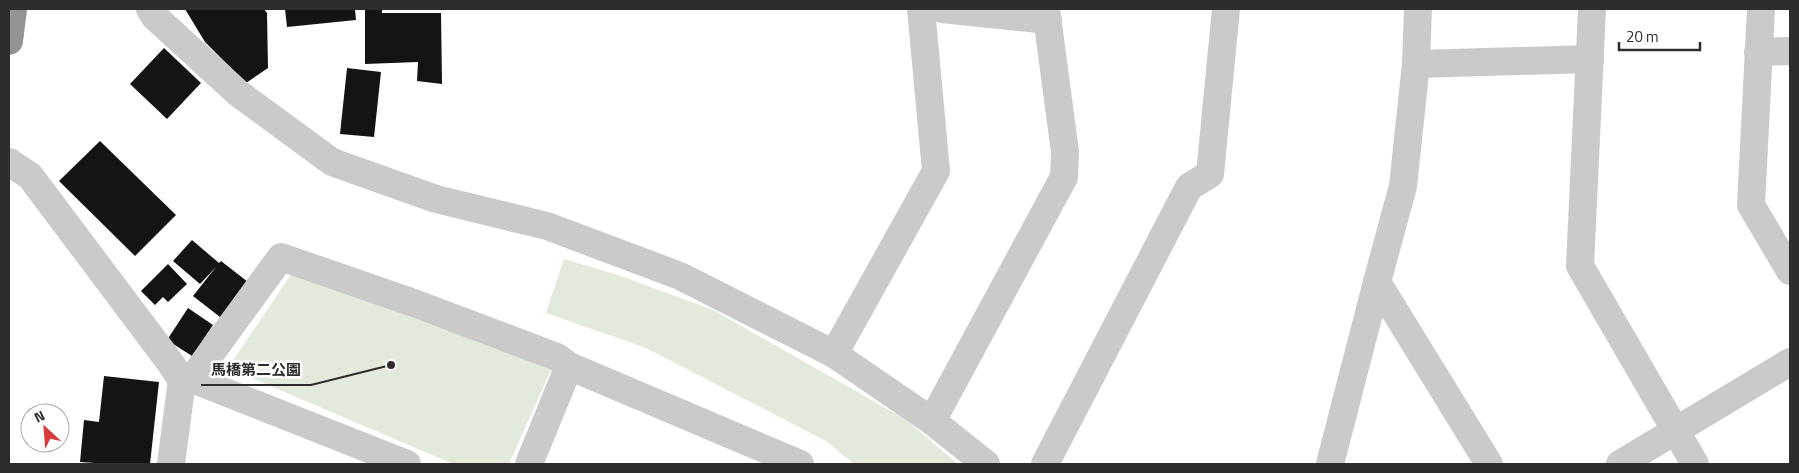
<svg xmlns="http://www.w3.org/2000/svg" width="1799" height="473" font-family="'Titillium Web','Noto Sans JP',sans-serif">
	<style>
		.green { fill: #e2eadc }
		.building { fill: #141414 }
		.lines { fill: none; stroke-linecap: round; stroke-linejoin: round }
		.street { stroke: #cacaca; stroke-width: 28 }
		.highway { stroke: #949494; stroke-width: 28 }
		.leader { fill: none; stroke: #2d2d2d; stroke-width: 2 }
		.callout-dot { fill: #2d2d2d; stroke: #fff; stroke-width: 2 }
		.callout-label { font-size: 15px; text-anchor: middle; font-weight: bold; fill: #2d2d2d; stroke: #fff; stroke-width: 5; stroke-linejoin: round; paint-order: stroke }
	</style>
	<rect width="100%" height="100%" fill="#fff"/>
	<g class="green">
		<polygon points="564,259 621,276 713,310 905,419 958,464 854,464 826,441 646,348 546,313"/>
		<polygon points="294,270 554,363 509,464 453,464 228,368"/>
	</g>
	<g class="building">
		<polygon points="185,9 264,9 267,13 268,68 246,83 205,42"/>
		<polygon points="285,9 355,9 356,20 287,27"/>
		<polygon points="365,9 382,9 382,13 441,13 442,84 417,81 418,62 365,64"/>
		<polygon points="164,48 201,83 167,119 130,84"/>
		<polygon points="347,68 381,72 374,137 340,134"/>
		<polygon points="100,141 176,215 135,256 59,181"/>
		<polygon points="192,240 219,263 221,261 248,282 220,317 193,296 216,267 200,284 173,261"/>
		<polygon points="168,264 187,284 168,302 163,297 155,305 141,291"/>
		<polygon points="188,308 213,325 192,356 167,340"/>
		<polygon points="104,376 159,382 150,464 95,464 95,463 80,462 84,420 99,422"/>
	</g>
	<g class="lines">
		<g class="street">
			<polyline points="150,9 155,17 238,93 332,162 436,199 547,226 680,276 834,354 932,421 986,464"/>
			<polyline points="942,9 1048,20"/>
			<polyline points="1592,9 1580,266 1695,464"/>
			<polyline points="1761,9 1751,205 1790,271"/>
			<polyline points="1758,52 1790,51"/>
			<polyline points="1416,64 1590,59"/>
			<polyline points="9,162 30,176 169,361 182,380 192,379 407,464"/>
			<polyline points="1377,282 1403,186 1416,64 1418,9"/>
			<polyline points="834,354 936,171 921,9"/>
			<polyline points="192,379 281,257 414,303 557,357 569,366 800,464"/>
			<polyline points="932,421 1064,177 1065,152 1046,9"/>
			<polyline points="171,464 182,380"/>
			<polyline points="529,464 569,366"/>
			<polyline points="1045,464 1189,187 1210,174 1226,9"/>
			<polyline points="1330,464 1377,282 1489,464"/>
			<polyline points="1620,464 1790,362"/>
		</g>
		<polyline class="highway" points="9,41 13,9"/>
	</g>
	<path class="leader" d="M391 365L311 385H201"/>
	<circle class="callout-dot" cx="391" cy="365" r="5"/>
	<g class="callout-label">
		<text x="256" y="375">馬橋第二公園</text>
	</g>
	<rect width="1799" height="473" fill="none" stroke="#2d2d2d" stroke-width="20"/>
	<g transform="translate(45 428) rotate(334)"><circle r="24" fill="#ffffff" stroke="#ababab"/>
	<path d="M0-4L9 19L0 12L-9 19Z" fill="#d83b3b"/>
	<text y="-8" font-size="14" font-weight="bold" text-anchor="middle" fill="#2d2d2d">N</text>
	</g>
	<path d="M1619 42v8h81v-8" fill="none" stroke="#2d2d2d" stroke-width="2.5"/>
	<text x="1626" y="42" font-size="15" fill="#2d2d2d" stroke="#ffffff" stroke-width="4" paint-order="stroke">20 m</text>
</svg>
